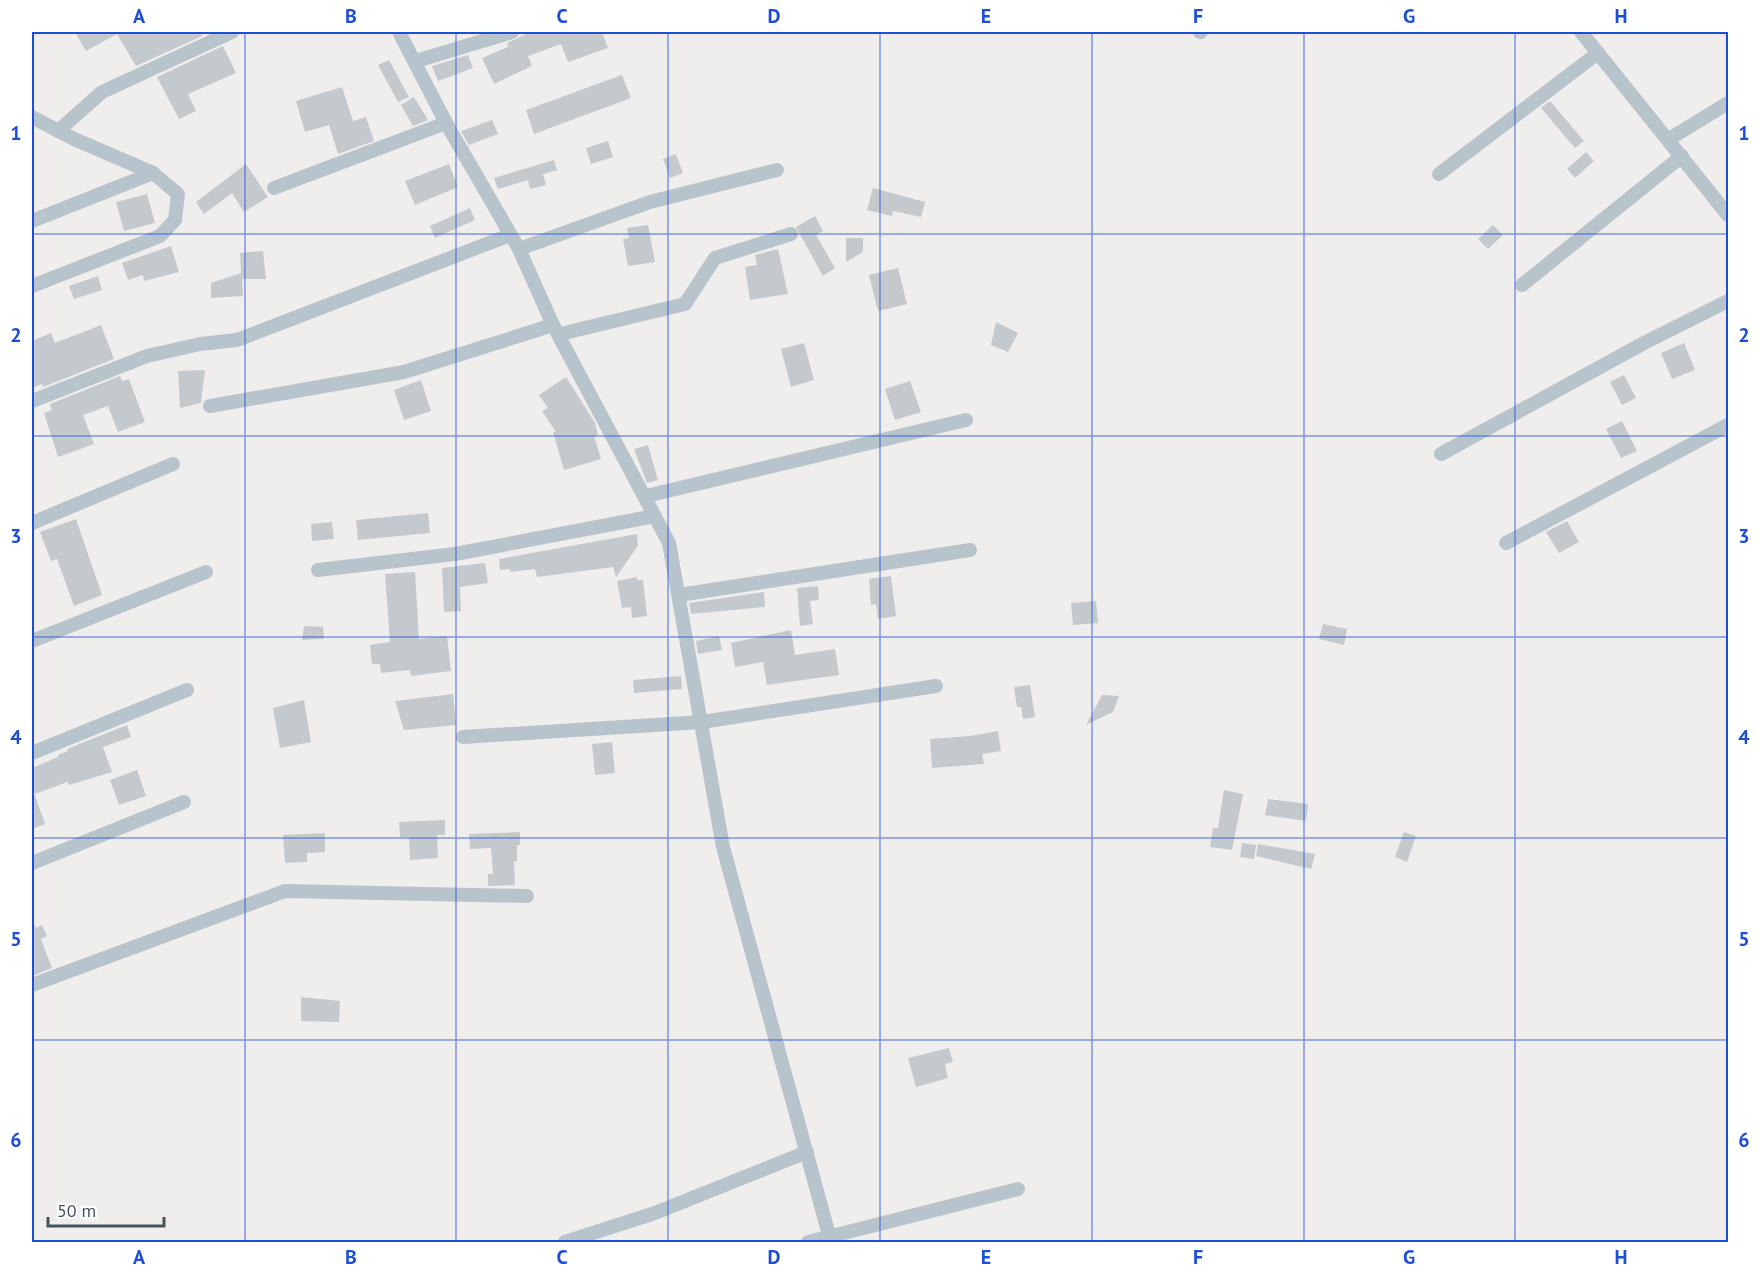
<svg xmlns="http://www.w3.org/2000/svg" width="1760" height="1274" font-family="'PT Sans',sans-serif">
	<style>
		.building { fill: #c4c9cd }
		.lines { fill: none; stroke-linecap: round; stroke-linejoin: round }
		.minor { stroke: #b8c4cb; stroke-width: 14 }
		.grid { fill: none; stroke: #1d4ed8; stroke-width: 1.5; stroke-opacity: 0.55 }
		.neatline { fill: none; stroke: #1d4ed8; stroke-width: 2 }
		.grid-label { font-size: 20px; text-anchor: middle; font-weight: bold; fill: #1d4ed8 }
	</style>
	<rect width="100%" height="100%" fill="#f0eded"/>
	<g class="building">
		<polygon points="75,32 199,32 202,36 136,66 117,34 86,51"/>
		<polygon points="530,32 602,32 608,48 568,62 561,44 528,56 532,66 494,84 482,58 508,47 507,43"/>
		<polygon points="223,46 236,73 188,94 196,111 179,119 157,77"/>
		<polygon points="468,55 473,68 438,81 432,66"/>
		<polygon points="389,60 409,97 398,102 378,65"/>
		<polygon points="622,75 631,98 534,134 526,110"/>
		<polygon points="342,87 353,121 366,117 374,141 338,154 329,125 305,132 296,101"/>
		<polygon points="414,97 428,120 413,126 401,105"/>
		<polygon points="1550,101 1584,141 1575,148 1541,108"/>
		<polygon points="492,120 498,134 469,145 461,131"/>
		<polygon points="608,141 613,157 591,164 586,148"/>
		<polygon points="1586,152 1594,161 1575,178 1567,169"/>
		<polygon points="676,154 683,173 670,178 663,159"/>
		<polygon points="554,160 557,170 543,174 546,185 530,189 528,180 498,189 494,178"/>
		<polygon points="246,164 268,197 244,212 232,193 204,214 196,202"/>
		<polygon points="449,164 458,187 415,205 405,181"/>
		<polygon points="873,188 925,202 921,217 893,211 892,216 867,210"/>
		<polygon points="147,194 155,223 124,231 116,202"/>
		<polygon points="470,208 475,220 435,238 430,226"/>
		<polygon points="815,216 823,231 816,235 835,268 823,276 796,227"/>
		<polygon points="648,225 655,262 628,266 623,239 629,238 627,228"/>
		<polygon points="1493,225 1503,235 1488,249 1478,239"/>
		<polygon points="846,238 863,238 863,252 846,262"/>
		<polygon points="171,246 179,272 144,281 143,275 128,280 122,263"/>
		<polygon points="778,249 788,294 750,300 745,267 757,265 755,255"/>
		<polygon points="263,251 266,279 242,279 243,296 211,298 211,283 241,273 240,253"/>
		<polygon points="898,268 907,304 878,311 869,275"/>
		<polygon points="98,276 102,290 74,299 69,286"/>
		<polygon points="996,322 1018,333 1008,352 991,345"/>
		<polygon points="101,325 114,359 43,387 42,384 32,388 32,341 51,333 55,343"/>
		<polygon points="804,343 814,380 791,387 781,349"/>
		<polygon points="1684,343 1695,370 1672,379 1661,353"/>
		<polygon points="205,370 201,403 180,408 178,371"/>
		<polygon points="1624,375 1636,398 1622,405 1610,382"/>
		<polygon points="120,376 122,381 129,379 145,422 118,432 108,406 83,415 94,444 58,457 44,413 52,410 50,404"/>
		<polygon points="566,377 595,423 598,435 594,436 601,459 564,470 553,432 556,432 542,411 548,408 539,395"/>
		<polygon points="421,380 431,411 404,420 394,390"/>
		<polygon points="910,381 921,412 895,420 885,389"/>
		<polygon points="1622,421 1637,451 1621,458 1606,429"/>
		<polygon points="648,445 658,480 647,483 634,449"/>
		<polygon points="428,513 430,533 358,540 356,520"/>
		<polygon points="76,519 102,595 74,606 57,559 51,561 40,532"/>
		<polygon points="1567,521 1579,542 1559,553 1546,532"/>
		<polygon points="332,522 334,539 312,541 311,524"/>
		<polygon points="637,534 638,546 616,577 613,567 537,577 535,569 510,572 510,569 500,570 499,559"/>
		<polygon points="485,563 488,583 460,587 461,611 444,612 442,568"/>
		<polygon points="415,572 419,639 447,636 451,671 411,676 410,670 381,673 380,664 372,664 370,645 390,642 385,574"/>
		<polygon points="891,576 896,616 878,619 876,604 871,605 869,579"/>
		<polygon points="637,577 637,580 643,580 647,616 632,618 631,607 622,608 617,581"/>
		<polygon points="818,586 819,600 810,601 813,624 800,626 797,588"/>
		<polygon points="764,592 765,607 691,614 689,603"/>
		<polygon points="1096,601 1098,623 1073,625 1071,603"/>
		<polygon points="1323,624 1347,629 1344,645 1319,639"/>
		<polygon points="304,626 323,627 324,639 302,640"/>
		<polygon points="791,630 795,655 835,649 839,675 767,685 763,662 735,667 731,643"/>
		<polygon points="719,636 722,650 698,654 696,641"/>
		<polygon points="681,676 682,689 634,693 633,680"/>
		<polygon points="1030,685 1035,717 1023,719 1021,707 1017,707 1014,687"/>
		<polygon points="453,694 456,725 404,730 395,701"/>
		<polygon points="1102,695 1119,696 1113,712 1086,725"/>
		<polygon points="304,700 311,742 280,748 273,708"/>
		<polygon points="127,725 131,737 103,747 112,772 69,785 67,782 35,794 32,785 32,768 58,757 58,755 68,751 67,749"/>
		<polygon points="998,731 1001,751 982,754 984,764 932,768 930,739 970,736"/>
		<polygon points="612,742 615,773 595,775 592,744"/>
		<polygon points="137,770 146,796 119,805 110,780"/>
		<polygon points="33,790 45,824 32,829 32,791"/>
		<polygon points="1224,790 1243,794 1232,850 1210,847 1213,828 1218,828"/>
		<polygon points="1268,799 1308,804 1306,821 1265,815"/>
		<polygon points="445,820 445,835 437,835 438,858 410,860 409,837 400,837 399,822"/>
		<polygon points="520,832 520,845 517,845 517,861 514,861 515,885 488,886 488,874 493,874 491,848 470,849 469,834"/>
		<polygon points="1404,832 1416,836 1407,862 1395,857"/>
		<polygon points="325,833 325,852 307,853 307,862 285,863 283,835"/>
		<polygon points="1242,843 1256,845 1254,859 1240,857"/>
		<polygon points="1258,844 1315,854 1311,869 1256,856"/>
		<polygon points="32,918 36,928 42,925 47,936 41,939 52,968 32,976"/>
		<polygon points="301,997 340,1001 339,1022 301,1021"/>
		<polygon points="949,1048 953,1062 945,1064 948,1078 916,1087 908,1058"/>
	</g>
	<g class="lines">
		<g class="minor">
			<polyline points="399,32 446,123 519,249 553,325 669,543 723,847 829,1235"/>
			<polyline points="1200,32 1201,32"/>
			<polyline points="1581,32 1728,215"/>
			<polyline points="416,61 512,32"/>
			<polyline points="32,117 74,139 153,173 178,194 175,220 160,236 32,286"/>
			<polyline points="58,131 102,92 232,32"/>
			<polyline points="1669,139 1728,103"/>
			<polyline points="1439,174 1598,53"/>
			<polyline points="274,188 446,123"/>
			<polyline points="32,221 153,173"/>
			<polyline points="519,249 650,202 777,170"/>
			<polyline points="1522,285 1682,156"/>
			<polyline points="560,334 685,304 715,258 791,234"/>
			<polyline points="32,401 147,356 200,344 237,340 510,235"/>
			<polyline points="210,406 404,372 553,325"/>
			<polyline points="1441,454 1644,343 1728,301"/>
			<polyline points="646,496 966,420"/>
			<polyline points="32,523 173,464"/>
			<polyline points="1506,543 1728,425"/>
			<polyline points="318,570 455,554 655,516"/>
			<polyline points="679,595 970,550"/>
			<polyline points="32,641 206,572"/>
			<polyline points="463,737 702,722 936,686"/>
			<polyline points="32,753 187,690"/>
			<polyline points="32,863 184,802"/>
			<polyline points="32,985 285,891 527,896"/>
			<polyline points="565,1242 655,1213 807,1152"/>
			<polyline points="808,1242 1018,1189"/>
		</g>
	</g>
	<path class="grid" d="M245 32V1242M456 32V1242M668 32V1242M880 32V1242M1092 32V1242M1304 32V1242M1515 32V1242M32 234H1728M32 436H1728M32 637H1728M32 838H1728M32 1040H1728"/>
	<rect width="1760" height="1274" fill="none" stroke="#ffffff" stroke-width="66"/>
	<path d="M48 1217v9h116v-9" fill="none" stroke="#45545b" stroke-width="3"/>
	<text x="57" y="1217" font-size="18" fill="#45545b" stroke="#ffffff" stroke-width="4.5" paint-order="stroke">50 m</text>
	<rect x="33" y="33" width="1694" height="1208" class="neatline"/>
	<g class="grid-label">
		<text x="139" y="23">A</text>
		<text x="351" y="23">B</text>
		<text x="562" y="23">C</text>
		<text x="774" y="23">D</text>
		<text x="986" y="23">E</text>
		<text x="1198" y="23">F</text>
		<text x="1409" y="23">G</text>
		<text x="1621" y="23">H</text>
		<text x="16" y="140">1</text>
		<text x="1744" y="140">1</text>
		<text x="16" y="342">2</text>
		<text x="1744" y="342">2</text>
		<text x="16" y="543">3</text>
		<text x="1744" y="543">3</text>
		<text x="16" y="744">4</text>
		<text x="1744" y="744">4</text>
		<text x="16" y="946">5</text>
		<text x="1744" y="946">5</text>
		<text x="16" y="1147">6</text>
		<text x="1744" y="1147">6</text>
		<text x="139" y="1264">A</text>
		<text x="351" y="1264">B</text>
		<text x="562" y="1264">C</text>
		<text x="774" y="1264">D</text>
		<text x="986" y="1264">E</text>
		<text x="1198" y="1264">F</text>
		<text x="1409" y="1264">G</text>
		<text x="1621" y="1264">H</text>
	</g>
</svg>
